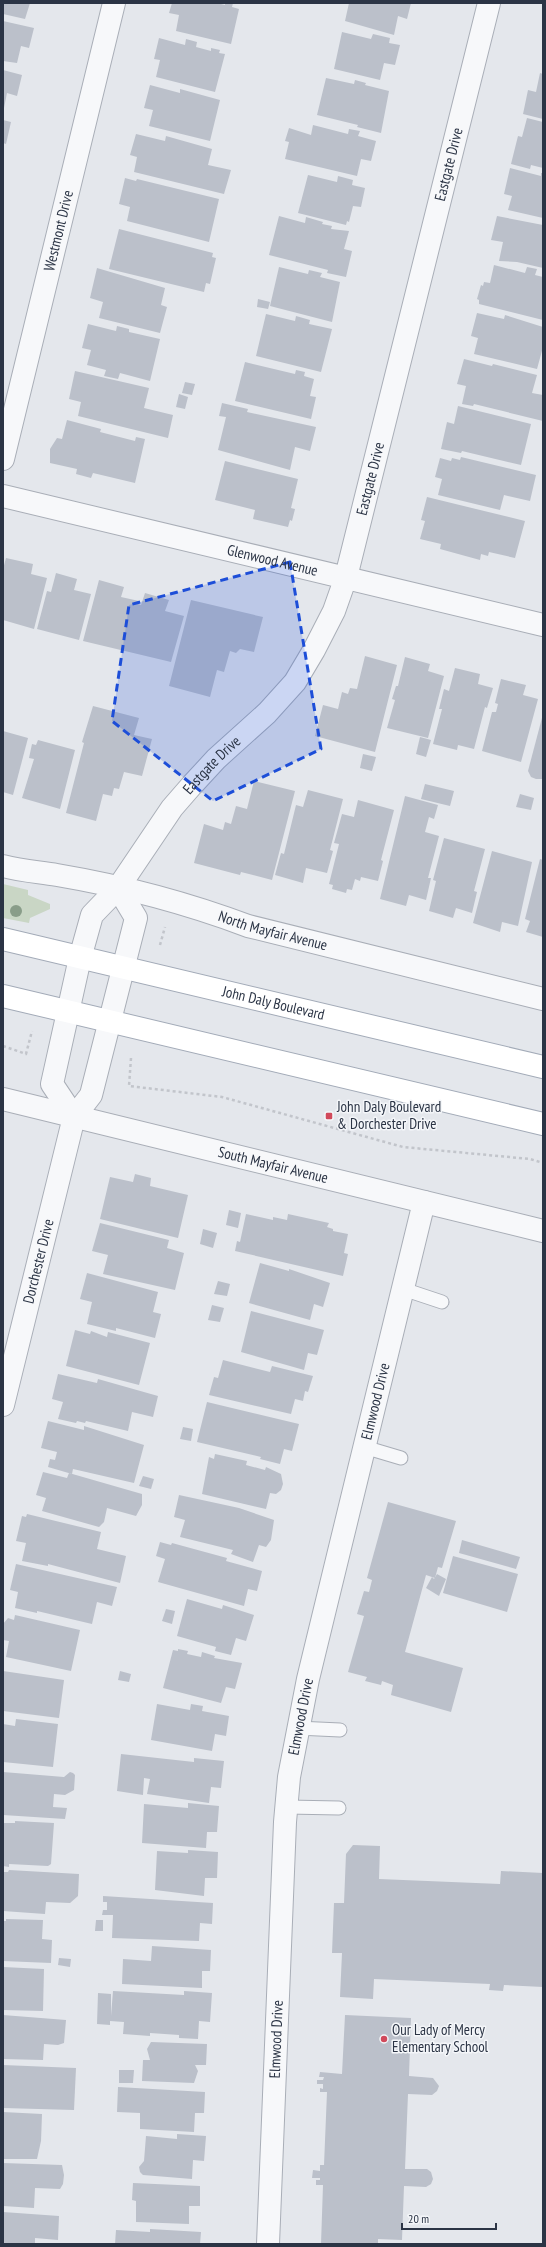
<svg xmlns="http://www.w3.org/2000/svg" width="546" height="2247" font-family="'PT Sans Narrow',sans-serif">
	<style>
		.green { fill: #c9d6c5 }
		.building { fill: #bbc0ca }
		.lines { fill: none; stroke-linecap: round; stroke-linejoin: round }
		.lane-casing { stroke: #a9aeb7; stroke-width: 15 }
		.street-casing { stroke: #a9aeb7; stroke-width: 24 }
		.primary-casing { stroke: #a3abb8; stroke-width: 24 }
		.path { stroke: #c2c5cb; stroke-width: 2.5; stroke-dasharray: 3 3; stroke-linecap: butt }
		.lane { stroke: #f7f8fa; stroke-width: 13 }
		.street { stroke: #f7f8fa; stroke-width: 22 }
		.primary { stroke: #fff; stroke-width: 22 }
		.tree { fill: #899d89 }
		.marked { fill: #1d4ed8; fill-opacity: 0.2; stroke: #1d4ed8; stroke-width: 3; stroke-dasharray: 8 5; stroke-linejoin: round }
		.poi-dot { fill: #d1495b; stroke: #f4f6f9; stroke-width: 1.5 }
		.labels { text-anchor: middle; stroke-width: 3; stroke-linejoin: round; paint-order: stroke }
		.street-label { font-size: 15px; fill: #2b3445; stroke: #f4f6f9 }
		.poi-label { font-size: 15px; fill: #2b3445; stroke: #f4f6f9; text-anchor: start }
	</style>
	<rect width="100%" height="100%" fill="#e4e7ec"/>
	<polygon class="green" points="3,884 28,890 28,895 50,904 50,909 30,918 29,923 3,918"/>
	<g class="building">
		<polygon points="3,3 30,3 25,19 3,14"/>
		<polygon points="172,3 217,3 225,5 225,3 233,3 232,7 239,9 231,44 176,31 179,15 169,13"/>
		<polygon points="349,3 411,3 407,19 398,16 394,35 345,21"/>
		<polygon points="3,21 34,28 29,48 21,46 17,63 3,61"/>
		<polygon points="342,32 371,39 373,34 390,38 389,43 400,45 395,65 384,63 380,80 334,69"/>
		<polygon points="159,38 185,45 186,39 197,42 196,47 211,51 211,48 220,50 219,53 225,54 215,92 156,77 160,60 154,59"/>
		<polygon points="3,70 22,75 17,96 7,93 4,108"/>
		<polygon points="540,73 543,74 543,119 523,114 528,90 536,92"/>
		<polygon points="326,78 354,84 355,80 366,83 365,85 389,91 381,133 357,127 358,125 317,115"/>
		<polygon points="150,85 180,93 180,89 220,100 210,141 149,126 153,110 144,108"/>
		<polygon points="527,118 543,122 543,168 531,165 530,169 511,164 518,136 522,137"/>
		<polygon points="3,120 11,122 6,144 3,143"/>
		<polygon points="313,125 348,134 349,129 360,131 358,136 376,141 371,161 361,159 357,176 285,159 289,142 285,141 289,128 311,135"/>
		<polygon points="136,134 165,141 166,136 212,149 208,165 231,170 224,194 134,172 137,157 130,155"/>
		<polygon points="510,168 541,176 541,173 543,173 543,218 508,210 512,196 504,194"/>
		<polygon points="308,175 337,182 338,176 353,180 352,185 365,188 361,207 353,206 349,222 347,221 346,225 298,213"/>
		<polygon points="125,178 136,181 137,179 219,199 209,242 127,221 130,207 119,204"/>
		<polygon points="279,216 305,223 306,217 323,222 322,224 332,226 331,229 349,231 344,249 352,251 346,277 327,273 328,270 269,255"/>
		<polygon points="497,216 543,225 543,268 517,262 499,261 503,242 491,240"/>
		<polygon points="119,229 213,253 212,257 216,258 210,284 206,283 204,292 109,269"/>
		<polygon points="494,265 525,273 527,267 537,269 535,275 543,277 543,320 479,304 479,300 477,299 481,285 483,286 484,282 490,283"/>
		<polygon points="279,267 308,274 309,270 322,273 320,277 340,282 332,322 270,306"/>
		<polygon points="97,268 165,288 161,305 167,307 160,333 99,318 103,302 90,298"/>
		<polygon points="258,299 270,302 268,309 257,307"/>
		<polygon points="477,313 504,319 505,315 543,327 543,347 537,369 474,354 478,338 471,336"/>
		<polygon points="266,314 295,321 296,316 310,320 309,324 332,329 321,372 256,356"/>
		<polygon points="88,324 116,331 117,326 129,329 129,332 160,339 150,381 120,373 118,379 104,376 106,370 87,365 91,350 82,348"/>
		<polygon points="464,359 492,366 493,364 537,375 532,393 543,395 543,421 474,404 473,406 462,404 466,386 457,384"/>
		<polygon points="245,362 295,374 296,370 305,372 304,376 314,379 310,396 316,397 311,419 235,401"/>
		<polygon points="75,371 149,388 144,408 173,415 168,438 78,416 81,402 69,399"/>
		<polygon points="185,382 195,384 192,395 182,393"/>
		<polygon points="179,394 188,397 185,409 176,407"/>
		<polygon points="222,403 248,409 247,412 316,427 310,451 295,447 290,470 218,450 226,417 219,416"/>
		<polygon points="458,406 531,424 521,465 462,451 461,453 441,449 447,422 454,424"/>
		<polygon points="67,420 101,429 100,432 135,441 136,437 145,439 135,483 93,473 91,478 76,474 77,469 50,463 50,449 57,438 62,439"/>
		<polygon points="461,457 536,475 530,501 504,495 500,510 438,495 442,479 435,477 440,458 451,461 452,458 460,460"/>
		<polygon points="225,461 298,479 291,508 295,509 292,521 290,520 288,527 253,519 255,510 215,500"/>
		<polygon points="427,497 525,521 515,558 489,552 488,556 481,554 480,560 440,549 441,544 420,539 425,521 421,520"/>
		<polygon points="6,558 33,564 31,574 47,578 34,629 3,620 3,569"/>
		<polygon points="56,573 77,579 74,590 91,594 79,640 37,629 47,591 51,592"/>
		<polygon points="99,580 124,587 121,597 139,601 138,604 141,605 145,593 169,600 165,611 184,616 171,662 83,641"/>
		<polygon points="191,600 263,617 254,652 240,649 236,653 230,651 224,672 217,670 210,697 169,686"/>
		<polygon points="365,656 397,665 375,752 315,736 323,705 338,709 342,692 348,694 350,688 357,689"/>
		<polygon points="405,657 430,664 428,671 444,676 428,738 387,728 395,700 392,699 396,686 398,686"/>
		<polygon points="455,668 480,674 478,684 493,688 487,708 485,707 474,749 458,745 457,750 433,744 442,709 439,709 444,689 449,691"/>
		<polygon points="501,679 526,685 523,695 538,699 521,762 482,751 492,712 496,712 498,704 495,703"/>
		<polygon points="93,706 139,718 134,735 152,739 142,776 124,772 119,789 114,788 112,796 103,794 96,821 66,813 84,743 82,742"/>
		<polygon points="543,714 543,779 536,779 531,777 528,771"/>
		<polygon points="3,731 28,738 13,795 3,792"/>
		<polygon points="420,737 431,740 426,757 416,754"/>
		<polygon points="38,740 75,750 60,809 22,798 34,759 29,758 32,744 36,745"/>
		<polygon points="363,754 376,757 372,771 360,768"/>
		<polygon points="254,781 295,791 272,880 241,872 240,875 194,863 204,824 223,830 225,822 231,824 236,806 247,809"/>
		<polygon points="425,784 454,791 450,806 421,799"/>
		<polygon points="308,790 343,799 330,850 333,851 327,873 306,868 303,883 275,875 281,853 284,854 296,805 303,807"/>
		<polygon points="520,794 534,798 531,810 516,807"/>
		<polygon points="405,796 438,805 434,819 429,817 425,832 439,836 428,878 431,878 426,900 409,895 406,906 380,899"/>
		<polygon points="358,800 394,810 381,860 383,861 378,881 361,877 360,881 355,879 352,890 347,889 346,893 332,889 333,885 329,884 339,844 334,843 342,814 354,817"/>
		<polygon points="444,838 485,849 474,891 477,892 472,913 456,908 453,918 429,911 436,881 433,880"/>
		<polygon points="492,851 532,862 518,926 502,922 500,932 473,923"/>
		<polygon points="540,859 543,860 543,937 526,932 530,921 525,919"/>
		<polygon points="135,1174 151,1178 150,1186 188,1195 178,1238 100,1219 110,1177 133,1182"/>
		<polygon points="229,1210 241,1213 238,1228 226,1225"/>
		<polygon points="246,1214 273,1220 273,1217 287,1220 288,1214 329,1223 327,1227 333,1229 333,1231 348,1234 344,1253 348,1254 343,1276 235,1251 237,1241 240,1242"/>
		<polygon points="100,1223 169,1240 167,1248 184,1253 175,1290 103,1274 108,1255 92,1251"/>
		<polygon points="203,1229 217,1233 213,1248 200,1244"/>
		<polygon points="260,1263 289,1271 289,1269 330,1283 323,1307 314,1304 310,1320 249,1303"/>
		<polygon points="87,1273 158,1292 153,1312 161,1314 155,1338 116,1328 116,1331 87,1324 92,1302 80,1299"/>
		<polygon points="218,1281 230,1284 227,1296 214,1294"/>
		<polygon points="212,1305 224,1308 220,1322 208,1320"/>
		<polygon points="251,1311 324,1330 317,1355 308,1353 304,1370 241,1352"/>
		<polygon points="75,1330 90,1334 91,1331 107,1337 108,1332 150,1343 139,1385 66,1366"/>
		<polygon points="223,1360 270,1372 272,1366 313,1376 308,1392 305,1391 303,1401 295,1399 291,1414 209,1395 214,1377 218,1378"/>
		<polygon points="58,1374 97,1383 98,1379 158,1396 153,1417 132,1412 128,1431 86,1421 85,1423 77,1421 76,1423 58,1419 63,1402 52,1399"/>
		<polygon points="207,1402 299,1424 292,1451 284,1449 280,1464 260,1459 261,1457 197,1442"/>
		<polygon points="48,1421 84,1430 84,1426 144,1445 134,1483 73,1469 72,1474 48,1467 50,1459 55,1460 57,1452 41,1448"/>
		<polygon points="183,1427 193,1429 191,1441 180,1439"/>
		<polygon points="215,1454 247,1461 246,1465 265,1470 266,1467 281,1474 283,1484 281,1490 276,1494 270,1493 266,1509 202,1494 209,1457 214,1459"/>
		<polygon points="43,1472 67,1478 69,1473 142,1494 142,1505 136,1516 107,1508 104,1522 99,1527 42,1511 46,1498 36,1495"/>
		<polygon points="143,1476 154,1479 151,1489 139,1486"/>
		<polygon points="179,1495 239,1508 274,1520 271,1540 266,1547 259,1545 253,1562 231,1554 233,1550 180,1537 185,1520 174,1517"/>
		<polygon points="388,1502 456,1521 442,1568 438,1567 435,1578 426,1575 405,1652 463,1668 451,1712 391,1695 393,1685 382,1681 381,1685 365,1681 367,1677 348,1672 364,1616 357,1614 364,1591 369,1592 372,1580 367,1578"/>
		<polygon points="27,1514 101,1532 97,1549 126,1556 120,1583 48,1564 48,1566 22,1561 26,1543 16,1541 22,1516 26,1517"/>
		<polygon points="462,1540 520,1557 516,1569 459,1553"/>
		<polygon points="160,1542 171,1545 172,1543 227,1558 226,1561 262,1571 257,1591 248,1589 244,1606 158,1582 165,1559 156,1556"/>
		<polygon points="453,1556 518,1574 507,1612 443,1593"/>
		<polygon points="16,1564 117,1587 112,1606 97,1602 92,1624 37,1611 37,1613 15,1608 18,1592 10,1590"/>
		<polygon points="437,1574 446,1579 439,1596 426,1588 432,1577 434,1579"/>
		<polygon points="187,1599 222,1609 223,1605 254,1615 246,1641 236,1638 231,1655 215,1651 216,1647 177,1636"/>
		<polygon points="166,1609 175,1611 172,1624 162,1621"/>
		<polygon points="15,1615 80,1630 71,1671 6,1657 9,1641 3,1640 3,1624 8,1618 14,1620"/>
		<polygon points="178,1649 188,1651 187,1654 201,1657 202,1652 215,1656 214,1658 242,1663 235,1689 226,1687 221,1703 163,1688 173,1650 178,1651"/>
		<polygon points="3,1671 64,1680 59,1718 3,1711"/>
		<polygon points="120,1671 131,1674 129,1682 118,1680"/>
		<polygon points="157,1704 190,1710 191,1704 203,1706 202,1711 229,1716 226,1736 215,1734 212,1751 151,1740"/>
		<polygon points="16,1719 58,1724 53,1767 3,1762 3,1724 15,1726"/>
		<polygon points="121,1754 194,1762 194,1758 224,1761 221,1788 211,1787 209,1803 147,1794 150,1779 144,1778 143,1795 117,1791"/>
		<polygon points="3,1772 64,1777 70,1772 73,1773 75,1775 74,1790 65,1795 54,1794 53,1807 67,1808 65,1819 3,1815"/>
		<polygon points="188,1803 219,1806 217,1832 207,1832 206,1848 142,1843 144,1804 188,1808"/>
		<polygon points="15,1821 54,1823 51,1864 48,1866 9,1864 9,1867 3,1866 3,1823 15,1823"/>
		<polygon points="353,1845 380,1846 379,1879 500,1884 501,1871 543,1873 543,1987 504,1985 503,1991 489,1990 490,1984 374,1979 373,1999 340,1997 342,1953 332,1953 334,1903 344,1903 346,1854"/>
		<polygon points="188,1850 218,1852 217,1878 205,1878 204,1896 155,1890 157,1851 188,1853"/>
		<polygon points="9,1870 79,1874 78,1896 70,1903 46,1902 45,1914 3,1911 3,1872 8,1872"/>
		<polygon points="103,1896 213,1903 212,1924 200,1923 199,1941 112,1938 113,1915 102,1915 103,1910 107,1910 107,1902 103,1902"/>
		<polygon points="6,1919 43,1920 42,1939 52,1940 51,1963 3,1961 3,1921 6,1921"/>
		<polygon points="96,1920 103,1920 103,1931 95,1931"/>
		<polygon points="152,1946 211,1950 210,1971 202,1971 202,1988 122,1984 123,1959 151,1961"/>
		<polygon points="59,1958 71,1959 70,1967 58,1965"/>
		<polygon points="3,1967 44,1969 43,2011 3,2010"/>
		<polygon points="113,1991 184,1995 184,1991 212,1993 210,2022 199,2021 198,2039 179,2038 179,2035 150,2033 150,2036 123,2034 124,2022 110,2021 110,2025 97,2024 98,1993 111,1994 111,2016"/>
		<polygon points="3,2015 66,2020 64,2043 58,2045 44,2044 43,2060 3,2059"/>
		<polygon points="345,2015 411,2018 409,2076 433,2078 439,2086 437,2091 432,2095 408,2094 405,2169 427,2169 431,2172 433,2179 431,2184 426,2187 404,2186 402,2240 378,2239 378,2244 321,2244 323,2185 316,2185 316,2180 320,2180 320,2178 312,2178 313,2170 320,2171 320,2165 324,2165 327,2092 320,2092 320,2088 323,2089 323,2084 317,2084 317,2080 323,2080 324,2077 319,2077 320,2072 342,2074"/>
		<polygon points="151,2042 207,2044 206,2065 195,2065 198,2071 194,2083 142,2081 143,2060 150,2060 147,2049"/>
		<polygon points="3,2065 76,2068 74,2110 3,2108"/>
		<polygon points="119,2070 134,2070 133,2083 119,2083"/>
		<polygon points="118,2087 205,2092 204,2113 195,2113 194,2132 140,2129 140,2113 117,2112"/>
		<polygon points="3,2112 42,2114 41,2141 37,2159 3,2159"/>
		<polygon points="177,2134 206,2136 204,2161 193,2160 192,2179 143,2175 140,2172 139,2167 144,2161 146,2136 177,2139"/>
		<polygon points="3,2163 62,2165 64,2175 63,2184 60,2189 35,2188 34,2208 3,2206"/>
		<polygon points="133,2183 200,2186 200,2206 189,2206 189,2224 136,2222 136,2201 132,2200"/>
		<polygon points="3,2212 59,2216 58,2240 35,2238 35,2244 3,2244"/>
		<polygon points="150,2229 201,2232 200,2244 115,2244 116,2230 150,2232"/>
	</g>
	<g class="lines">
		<defs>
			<g id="lane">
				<polyline points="403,1289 442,1302"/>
				<polyline points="364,1447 401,1458"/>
				<polyline points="297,1728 340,1730"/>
				<polyline points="287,1807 339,1808"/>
			</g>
			<g id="street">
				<path id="s1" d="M3 459 114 3"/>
				<path id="s2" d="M3 496 543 625"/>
				<path id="s3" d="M3 866C21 871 39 872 57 875 122 886 187 903 248 926L543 999"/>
				<path id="s4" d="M3 1099 543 1231"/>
				<path id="s5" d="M74 1117 52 1084 80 958 92 915 118 888 172 808 192 785 216 759 267 713 295 682 314 650 334 611 346 577 489 3"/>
				<path id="s6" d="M3 1405 74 1117 91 1095 136 918 118 888"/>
				<path id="s7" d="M268 2244 285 1822 289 1777 308 1679 424 1202"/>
			</g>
			<g id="primary">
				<path id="s8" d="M3 939 543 1067"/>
				<polyline points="3,996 543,1124"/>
			</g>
		</defs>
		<use href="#lane" class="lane-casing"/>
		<use href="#street" class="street-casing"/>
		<use href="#primary" class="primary-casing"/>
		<g class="path">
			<polyline points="160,945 165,927"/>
			<polyline points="3,1046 26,1054 32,1031"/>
			<polyline points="131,1058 129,1086 222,1097 403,1147 530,1159 543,1163"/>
		</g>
		<use href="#lane" class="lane"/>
		<use href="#street" class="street"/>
		<use href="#primary" class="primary"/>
	</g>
	<circle class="tree" cx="16" cy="911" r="6"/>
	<path class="marked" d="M290 562 321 749 213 801 112 721 129 605Z"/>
	<g class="poi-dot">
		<rect x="325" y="1112" width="8" height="8" rx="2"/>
		<circle cx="384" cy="2039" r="4"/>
	</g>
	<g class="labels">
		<g class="street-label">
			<text dy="5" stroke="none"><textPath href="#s5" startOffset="1066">Eastgate Drive</textPath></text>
			<text dy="5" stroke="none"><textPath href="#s1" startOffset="235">Westmont Drive</textPath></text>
			<text dy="5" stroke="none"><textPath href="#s5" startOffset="742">Eastgate Drive</textPath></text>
			<text dy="5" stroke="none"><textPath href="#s2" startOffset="277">Glenwood Avenue</textPath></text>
			<text dy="5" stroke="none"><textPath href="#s5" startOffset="406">Eastgate Drive</textPath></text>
			<text dy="5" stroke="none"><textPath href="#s3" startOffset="278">North Mayfair Avenue</textPath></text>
			<text dy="5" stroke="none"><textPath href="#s8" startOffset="278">John Daly Boulevard</textPath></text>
			<text dy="5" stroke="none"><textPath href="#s4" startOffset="278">South Mayfair Avenue</textPath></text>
			<text dy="5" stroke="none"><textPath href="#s6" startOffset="148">Dorchester Drive</textPath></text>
			<text dy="5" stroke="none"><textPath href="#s7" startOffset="853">Elmwood Drive</textPath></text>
			<text dy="5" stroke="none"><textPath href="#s7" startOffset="529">Elmwood Drive</textPath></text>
			<text dy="5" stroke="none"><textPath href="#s7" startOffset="205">Elmwood Drive</textPath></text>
		</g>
		<g class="poi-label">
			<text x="337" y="1112">John Daly Boulevard<tspan x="337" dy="17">&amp; Dorchester Drive</tspan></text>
			<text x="392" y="2035">Our Lady of Mercy<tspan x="392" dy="17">Elementary School</tspan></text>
		</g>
	</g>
	<rect width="546" height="2247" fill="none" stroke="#2b3445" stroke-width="8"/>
	<path d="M402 2223v6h94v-6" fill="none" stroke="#2b3445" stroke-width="2"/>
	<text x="408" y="2223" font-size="12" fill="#2b3445" stroke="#f4f6f9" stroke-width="3" paint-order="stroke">20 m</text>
</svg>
